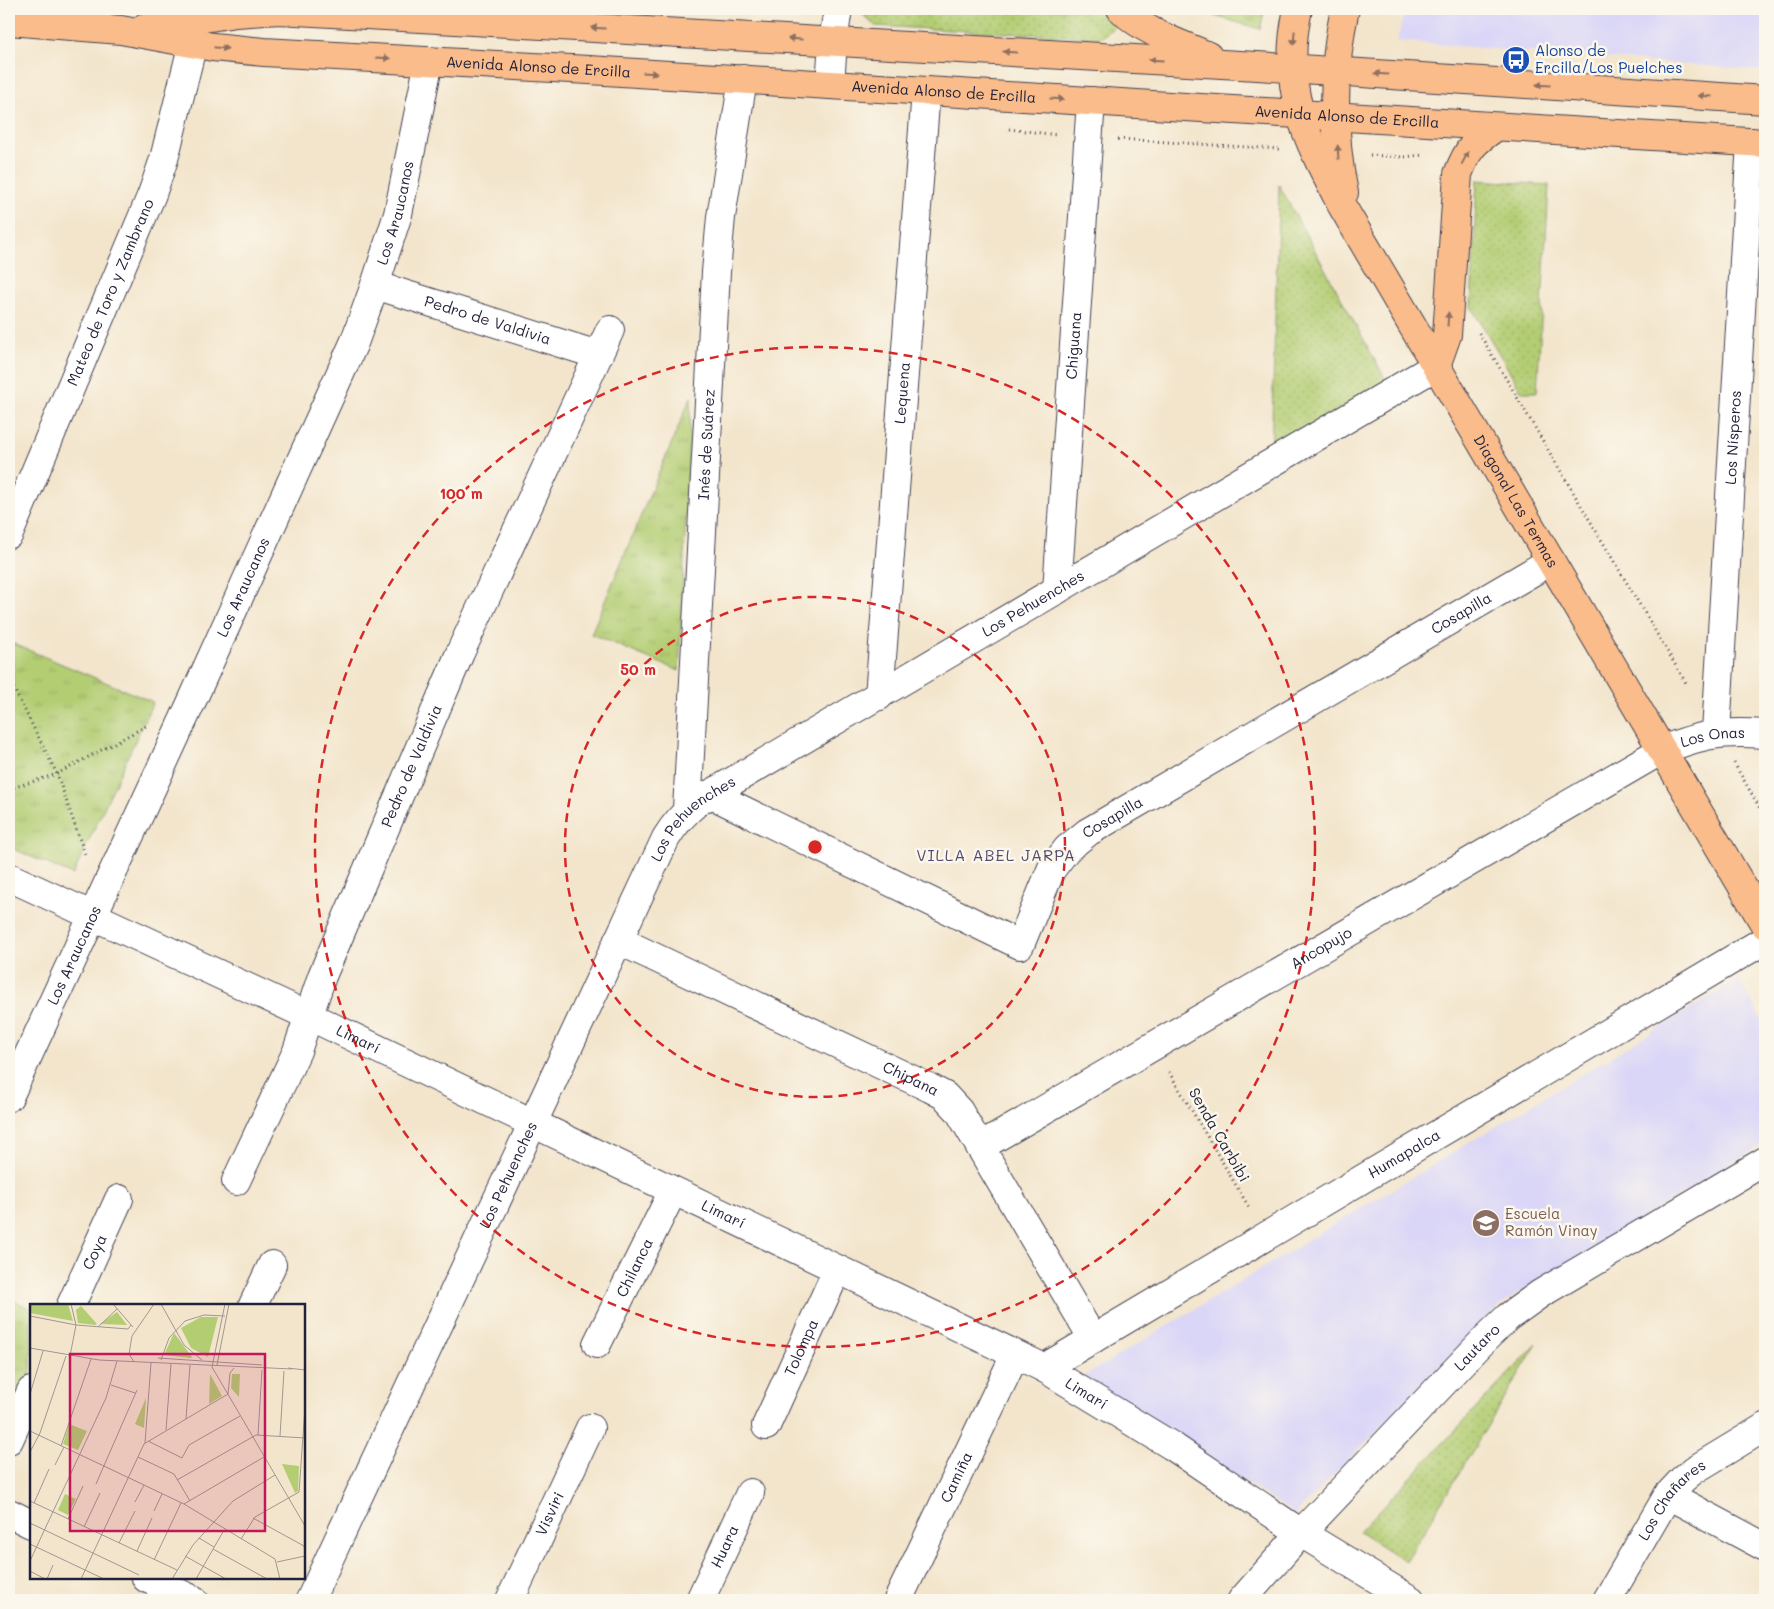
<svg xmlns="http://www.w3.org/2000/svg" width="1774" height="1609" font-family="Mali,sans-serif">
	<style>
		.built { fill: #dad6f7 }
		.grass { fill: url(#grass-dots); stroke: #6a7857 }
		.park { fill: url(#park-tufts); stroke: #6a7857 }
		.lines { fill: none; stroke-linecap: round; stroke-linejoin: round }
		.minor-casing { stroke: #413f51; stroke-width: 30 }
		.major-casing { stroke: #413f51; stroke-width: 30 }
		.path { stroke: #413f51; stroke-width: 3; stroke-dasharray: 1 4; stroke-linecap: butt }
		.minor { stroke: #fff; stroke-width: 28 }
		.major { stroke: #f9bc8a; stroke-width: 28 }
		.oneway { fill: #8e6f62 }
		.ring { fill: none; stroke: #d62828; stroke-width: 2.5; stroke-dasharray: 9 6 }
		.labels { text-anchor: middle; stroke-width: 5; stroke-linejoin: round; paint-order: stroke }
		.transit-label { font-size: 15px; fill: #164399; stroke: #fbf7ec; text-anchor: start }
		.street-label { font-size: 15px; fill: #22223b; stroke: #fbf7ec }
		.education-label { font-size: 15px; fill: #785e54; stroke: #fbf7ec; text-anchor: start }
		.neighbourhood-label { font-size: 16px; letter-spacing: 1px; fill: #574c6f; stroke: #fbf7ec }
		.inset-road { fill: none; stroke: #9f9792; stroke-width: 1 }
		.view { fill: #c2185b; fill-opacity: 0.15; stroke: #c2185b; stroke-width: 2.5 }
		.inset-edge { fill: none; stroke: #22223b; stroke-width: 2.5 }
		.centre { fill: #d62828; stroke: #fbf7ec; stroke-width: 2.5 }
		.ring-label { font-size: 15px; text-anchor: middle; font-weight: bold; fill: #d62828; stroke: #fbf7ec; stroke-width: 5; stroke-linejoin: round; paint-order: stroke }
	</style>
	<defs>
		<pattern id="grass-dots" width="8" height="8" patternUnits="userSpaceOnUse" patternTransform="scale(1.25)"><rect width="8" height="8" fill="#b3cd73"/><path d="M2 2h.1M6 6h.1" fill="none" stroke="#9ab064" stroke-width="1.8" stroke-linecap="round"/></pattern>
		<pattern id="park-tufts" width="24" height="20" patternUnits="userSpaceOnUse" patternTransform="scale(1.25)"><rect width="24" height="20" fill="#b3cd73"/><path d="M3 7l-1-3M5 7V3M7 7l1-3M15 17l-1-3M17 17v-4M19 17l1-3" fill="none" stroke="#9ab064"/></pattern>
	</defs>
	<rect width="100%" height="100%" fill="#fbf7ec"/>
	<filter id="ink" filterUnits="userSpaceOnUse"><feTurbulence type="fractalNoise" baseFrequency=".02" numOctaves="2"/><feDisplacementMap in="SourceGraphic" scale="10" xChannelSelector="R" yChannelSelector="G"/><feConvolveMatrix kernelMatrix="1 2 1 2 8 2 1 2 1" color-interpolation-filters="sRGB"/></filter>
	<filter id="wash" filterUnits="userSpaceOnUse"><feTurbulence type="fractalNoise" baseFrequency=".0096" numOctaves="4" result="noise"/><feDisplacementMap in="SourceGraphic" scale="20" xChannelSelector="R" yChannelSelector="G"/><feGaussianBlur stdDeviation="1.12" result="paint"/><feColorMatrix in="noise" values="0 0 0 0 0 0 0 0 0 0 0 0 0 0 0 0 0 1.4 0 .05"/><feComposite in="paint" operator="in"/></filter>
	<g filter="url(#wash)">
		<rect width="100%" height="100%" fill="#f3e5cc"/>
		<g class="built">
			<polygon points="1405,9 1765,9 1765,71 1397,41"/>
			<polygon points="1739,979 1765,1026 1765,1143 1503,1303 1295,1514 1083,1377"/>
		</g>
		<g class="grass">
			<polygon points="861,9 1099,9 1117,25 1101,38 875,26 860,12"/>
			<polygon points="1477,180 1549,185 1537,392 1522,392 1471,307"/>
			<polygon points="1279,185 1387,382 1271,456"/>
			<polygon points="1537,1344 1406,1561 1359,1532"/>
		</g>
		<g class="park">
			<polygon points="1199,9 1265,9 1260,29 1215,16"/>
			<polygon points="691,397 679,671 591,634"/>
			<polygon points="9,642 153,702 73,875 9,847"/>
			<polygon points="9,1298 31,1309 31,1372 9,1420"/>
		</g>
	</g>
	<g filter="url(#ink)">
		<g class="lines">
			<defs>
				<g id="minor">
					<polyline points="830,85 833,41 838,9"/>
					<path id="s1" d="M375 285 598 355"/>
					<path id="s2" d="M9 534 152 194 164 159 193 43"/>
					<path id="s3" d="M1057 590 1091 101"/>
					<path id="s4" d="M879 696 926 91"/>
					<path id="s5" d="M1716 733 1751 142"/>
					<path id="s6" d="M710 794 1020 945 1051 870 1067 849 1088 832 1551 561"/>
					<path id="s7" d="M687 810 716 272 721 217 743 79"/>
					<path id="s8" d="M9 877 309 1016 1044 1368 1172 1446 1301 1533 1411 1600"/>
					<path id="s9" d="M618 940 930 1088 945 1096 959 1111 1093 1339"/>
					<path id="s10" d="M9 1097 192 701 354 343 375 285 398 214 429 61"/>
					<path id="s11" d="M980 1147 1662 750C1703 734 1721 731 1765 734"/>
					<path id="s12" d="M236 1181 297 1051 322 976 460 653 610 330"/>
					<path id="s13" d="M71 1305 119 1199"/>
					<polyline points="253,1305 272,1265"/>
					<path id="s14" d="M597 1344 673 1191"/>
					<path id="s15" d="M1044 1368 1765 940"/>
					<path id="s16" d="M766 1426 837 1270"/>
					<polyline points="9,1440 31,1391"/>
					<polyline points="1668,1495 1765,1547"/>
					<polyline points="9,1513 31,1524"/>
					<polyline points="146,1578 194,1600"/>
					<path id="s17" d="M310 1600 666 838C675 823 685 812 699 801L1436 366"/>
					<path id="s18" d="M510 1600 590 1428"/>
					<path id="s19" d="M700 1600 750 1493"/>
					<path id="s20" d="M898 1600 1015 1355"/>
					<path id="s21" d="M1242 1600 1301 1533 1487 1337 1508 1317 1540 1294 1765 1161"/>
					<path id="s22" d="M1607 1600 1668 1495 1683 1479 1694 1470 1765 1427"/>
				</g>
				<g id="major">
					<path d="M1121 9C1144 32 1179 43 1208 56"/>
					<path id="s23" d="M1298 9C1280 90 1306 137 1342 206L1765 925"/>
					<path id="s24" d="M9 21 121 30 213 47 264 52 589 70 1765 143"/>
					<polyline points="145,27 236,13 279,10 1257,66 1765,100"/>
					<path d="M1344 193C1332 135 1332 67 1345 9"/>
					<path d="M1436 366 1447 335 1458 174C1468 148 1474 142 1496 127"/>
				</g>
			</defs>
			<use href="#minor" class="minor-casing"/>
			<use href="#major" class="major-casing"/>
			<g class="path">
				<polyline points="1009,129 1057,135"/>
				<polyline points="1118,139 1279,149"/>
				<polyline points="1370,155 1402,157 1424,155"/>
				<polyline points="1479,333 1686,683"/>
				<polyline points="9,679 57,774 86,857"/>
				<polyline points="1734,763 1765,817"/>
				<polyline points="9,789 57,774 146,726"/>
				<polyline points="1169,1072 1250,1209"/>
			</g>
			<use href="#minor" class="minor"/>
			<use href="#major" class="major"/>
		</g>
		<defs><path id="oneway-solid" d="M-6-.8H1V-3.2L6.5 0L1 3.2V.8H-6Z" transform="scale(1.25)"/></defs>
		<g class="oneway">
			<use href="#oneway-solid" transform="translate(598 28) rotate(-177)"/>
			<use href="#oneway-solid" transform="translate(1294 38) rotate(95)"/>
			<use href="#oneway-solid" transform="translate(795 39) rotate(-176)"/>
			<use href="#oneway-solid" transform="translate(221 48) rotate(6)"/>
			<use href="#oneway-solid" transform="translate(1010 52) rotate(-176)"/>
			<use href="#oneway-solid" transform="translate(383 58) rotate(3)"/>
			<use href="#oneway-solid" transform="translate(1156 60) rotate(-177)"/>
			<use href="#oneway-solid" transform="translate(650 73) rotate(4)"/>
			<use href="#oneway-solid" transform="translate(1381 74) rotate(-176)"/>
			<use href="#oneway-solid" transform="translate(1543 85) rotate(-176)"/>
			<use href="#oneway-solid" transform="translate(1705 96) rotate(-176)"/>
			<use href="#oneway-solid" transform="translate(1057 99) rotate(4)"/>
			<use href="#oneway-solid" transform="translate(1338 152) rotate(-93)"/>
			<use href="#oneway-solid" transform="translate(1465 158) rotate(-62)"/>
			<use href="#oneway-solid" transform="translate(1448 319) rotate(-86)"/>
		</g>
	</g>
	<g class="ring">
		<circle cx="815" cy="847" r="250"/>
		<circle cx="815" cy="847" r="500"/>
	</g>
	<defs>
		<symbol id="bus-disc" viewBox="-11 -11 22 22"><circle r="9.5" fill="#1a4fb4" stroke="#fbf7ec"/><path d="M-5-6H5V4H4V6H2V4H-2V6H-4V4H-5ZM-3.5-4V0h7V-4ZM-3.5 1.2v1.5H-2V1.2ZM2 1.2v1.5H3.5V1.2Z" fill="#fff"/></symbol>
		<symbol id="school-disc" viewBox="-11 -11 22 22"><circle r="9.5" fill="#8d6e63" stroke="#fbf7ec"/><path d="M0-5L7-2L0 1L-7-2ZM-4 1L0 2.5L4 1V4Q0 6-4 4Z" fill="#fff"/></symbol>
	</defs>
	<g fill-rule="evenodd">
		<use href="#bus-disc" x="1500" y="44" width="32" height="32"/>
		<use href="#school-disc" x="1470" y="1207" width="32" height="32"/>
	</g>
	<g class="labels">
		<g class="transit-label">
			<text x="1535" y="56">Alonso de<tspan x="1535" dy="17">Ercilla/Los Puelches</tspan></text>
		</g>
		<g class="street-label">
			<text dy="5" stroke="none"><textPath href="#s24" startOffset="532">Avenida Alonso de Ercilla</textPath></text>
			<text dy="5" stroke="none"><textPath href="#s24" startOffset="938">Avenida Alonso de Ercilla</textPath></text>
			<text dy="5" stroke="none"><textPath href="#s24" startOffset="1342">Avenida Alonso de Ercilla</textPath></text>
			<text dy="5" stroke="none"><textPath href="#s10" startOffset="966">Los Araucanos</textPath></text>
			<text dy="5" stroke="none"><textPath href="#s2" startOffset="262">Mateo de Toro y Zambrano</textPath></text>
			<text dy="5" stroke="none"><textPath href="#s1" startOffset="118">Pedro de Valdivia</textPath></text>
			<text dy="5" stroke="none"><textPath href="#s3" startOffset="245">Chiguana</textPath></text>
			<text dy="5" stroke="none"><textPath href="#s4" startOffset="304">Lequena</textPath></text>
			<text dy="5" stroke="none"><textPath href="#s5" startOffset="296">Los Nísperos</textPath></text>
			<text dy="5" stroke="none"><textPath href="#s7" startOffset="366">Inés de Suárez</textPath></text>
			<text dy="5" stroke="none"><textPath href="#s23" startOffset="550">Diagonal Las Termas</textPath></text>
			<text dy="5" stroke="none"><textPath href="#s10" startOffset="561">Los Araucanos</textPath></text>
			<text dy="5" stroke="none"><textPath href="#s17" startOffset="1279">Los Pehuenches</textPath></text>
			<text dy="5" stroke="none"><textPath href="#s6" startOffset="912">Cosapilla</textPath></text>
			<text dy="5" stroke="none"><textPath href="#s11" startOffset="842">Los Onas</textPath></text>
			<text dy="5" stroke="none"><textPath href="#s12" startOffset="451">Pedro de Valdivia</textPath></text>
			<text dy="5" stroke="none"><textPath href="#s6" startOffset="508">Cosapilla</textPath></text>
			<text dy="5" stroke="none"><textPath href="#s17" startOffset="874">Los Pehuenches</textPath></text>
			<text dy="5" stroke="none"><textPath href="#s11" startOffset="395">Ancopujo</textPath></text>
			<text dy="5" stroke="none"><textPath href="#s10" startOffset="156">Los Araucanos</textPath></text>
			<text dy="5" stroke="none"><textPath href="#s8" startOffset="385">Limarí</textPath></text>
			<text dy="5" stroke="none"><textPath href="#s9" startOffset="324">Chipana</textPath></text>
			<text transform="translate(1219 1135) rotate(60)" y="5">Senda Carbibi</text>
			<text dy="5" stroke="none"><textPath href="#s15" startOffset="419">Humapalca</textPath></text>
			<text dy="5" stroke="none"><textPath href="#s17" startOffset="469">Los Pehuenches</textPath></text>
			<text dy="5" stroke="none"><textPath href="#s8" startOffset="790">Limarí</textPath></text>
			<text dy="5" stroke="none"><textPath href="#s13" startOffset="58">Coya</textPath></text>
			<text dy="5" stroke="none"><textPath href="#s14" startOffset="85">Chilanca</textPath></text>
			<text dy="5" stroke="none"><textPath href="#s16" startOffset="86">Tolompa</textPath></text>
			<text dy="5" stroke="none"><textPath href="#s21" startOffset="345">Lautaro</textPath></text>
			<text dy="5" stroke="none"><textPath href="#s8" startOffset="1195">Limarí</textPath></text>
			<text dy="5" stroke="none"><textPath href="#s20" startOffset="136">Camiña</textPath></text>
			<text dy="5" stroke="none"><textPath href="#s22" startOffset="120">Los Chañares</textPath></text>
			<text dy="5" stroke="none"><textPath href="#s18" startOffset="95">Visviri</textPath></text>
			<text dy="5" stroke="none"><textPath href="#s19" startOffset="59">Huara</textPath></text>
		</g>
		<g class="education-label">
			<text x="1505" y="1219">Escuela<tspan x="1505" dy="17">Ramón Vinay</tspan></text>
		</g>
		<g class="neighbourhood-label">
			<text x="996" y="861">VILLA ABEL JARPA</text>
		</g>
	</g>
	<g transform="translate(30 1304)">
		<rect width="275" height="275" fill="#f3e5cc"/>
		<path d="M0 0H38L43 17 0 9ZM51 2 67 20 65 21 48 19 46 6ZM87 8 97 21 70 20ZM144 29 162 53 161 54 134 51ZM180 70 192 92 179 100ZM202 70H210L209 93 201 84Z" fill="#b3cd73"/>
		<path d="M171 13H188L178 53 161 44 151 24ZM116 94 114 124 105 120ZM39 120 57 127 48 146 33 140ZM252 160 269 162 268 187 265 189ZM35 190 46 195 38 211 28 206Z" fill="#b3cd73"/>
		<path class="inset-road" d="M83 0 103 23M131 0 154 41 172 56M195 0 182 63 275 222M0 12 46 21 98 25 101 21M68 23 87 5M0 44 69 56 262 65M40 52 46 21 41 0M128 54 232 61M131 56 139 34 155 17 174 11 195 12M104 58 99 50 102 32 124 0M187 61 199 0M258 64 275 66M81 81 105 89M0 90 13 47M198 90 200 69 204 64M156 115 160 61M136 126 141 60M0 127 154 200 245 255 250 275M228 131 232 66M250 132 254 67M118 137 152 154 159 141 210 112M115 139 121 59M31 142 61 55M0 148 10 129 36 52M108 153 144 170 160 197M25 161 34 143M147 176 226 131 275 134M66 180 107 86M0 197 147 266M105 198 114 181M4 199 19 165M154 200 234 153M124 207 132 190M223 214 274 242 275 247M38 215 53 182M0 219 109 271M54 223 70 189M169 234 184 243M211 235 225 213 269 188 275 104M89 239 105 207M0 240 74 275M183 245 237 275M107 247 122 214M155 252 196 275M124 256 151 199M0 257 76 94 87 57M247 258 275 252M0 267 15 275M17 275 23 261M51 275 114 140 198 90M142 275 163 241 203 197 245 171M166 275 194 226"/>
		<path class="view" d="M40 50H235V227H40Z"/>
		<rect width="275" height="275" class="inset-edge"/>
	</g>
	<circle cx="815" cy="847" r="8" class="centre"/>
	<g class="ring-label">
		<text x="461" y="499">100 m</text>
		<text x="638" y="675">50 m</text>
	</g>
	<rect width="1774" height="1609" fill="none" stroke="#fbf7ec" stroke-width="30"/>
</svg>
